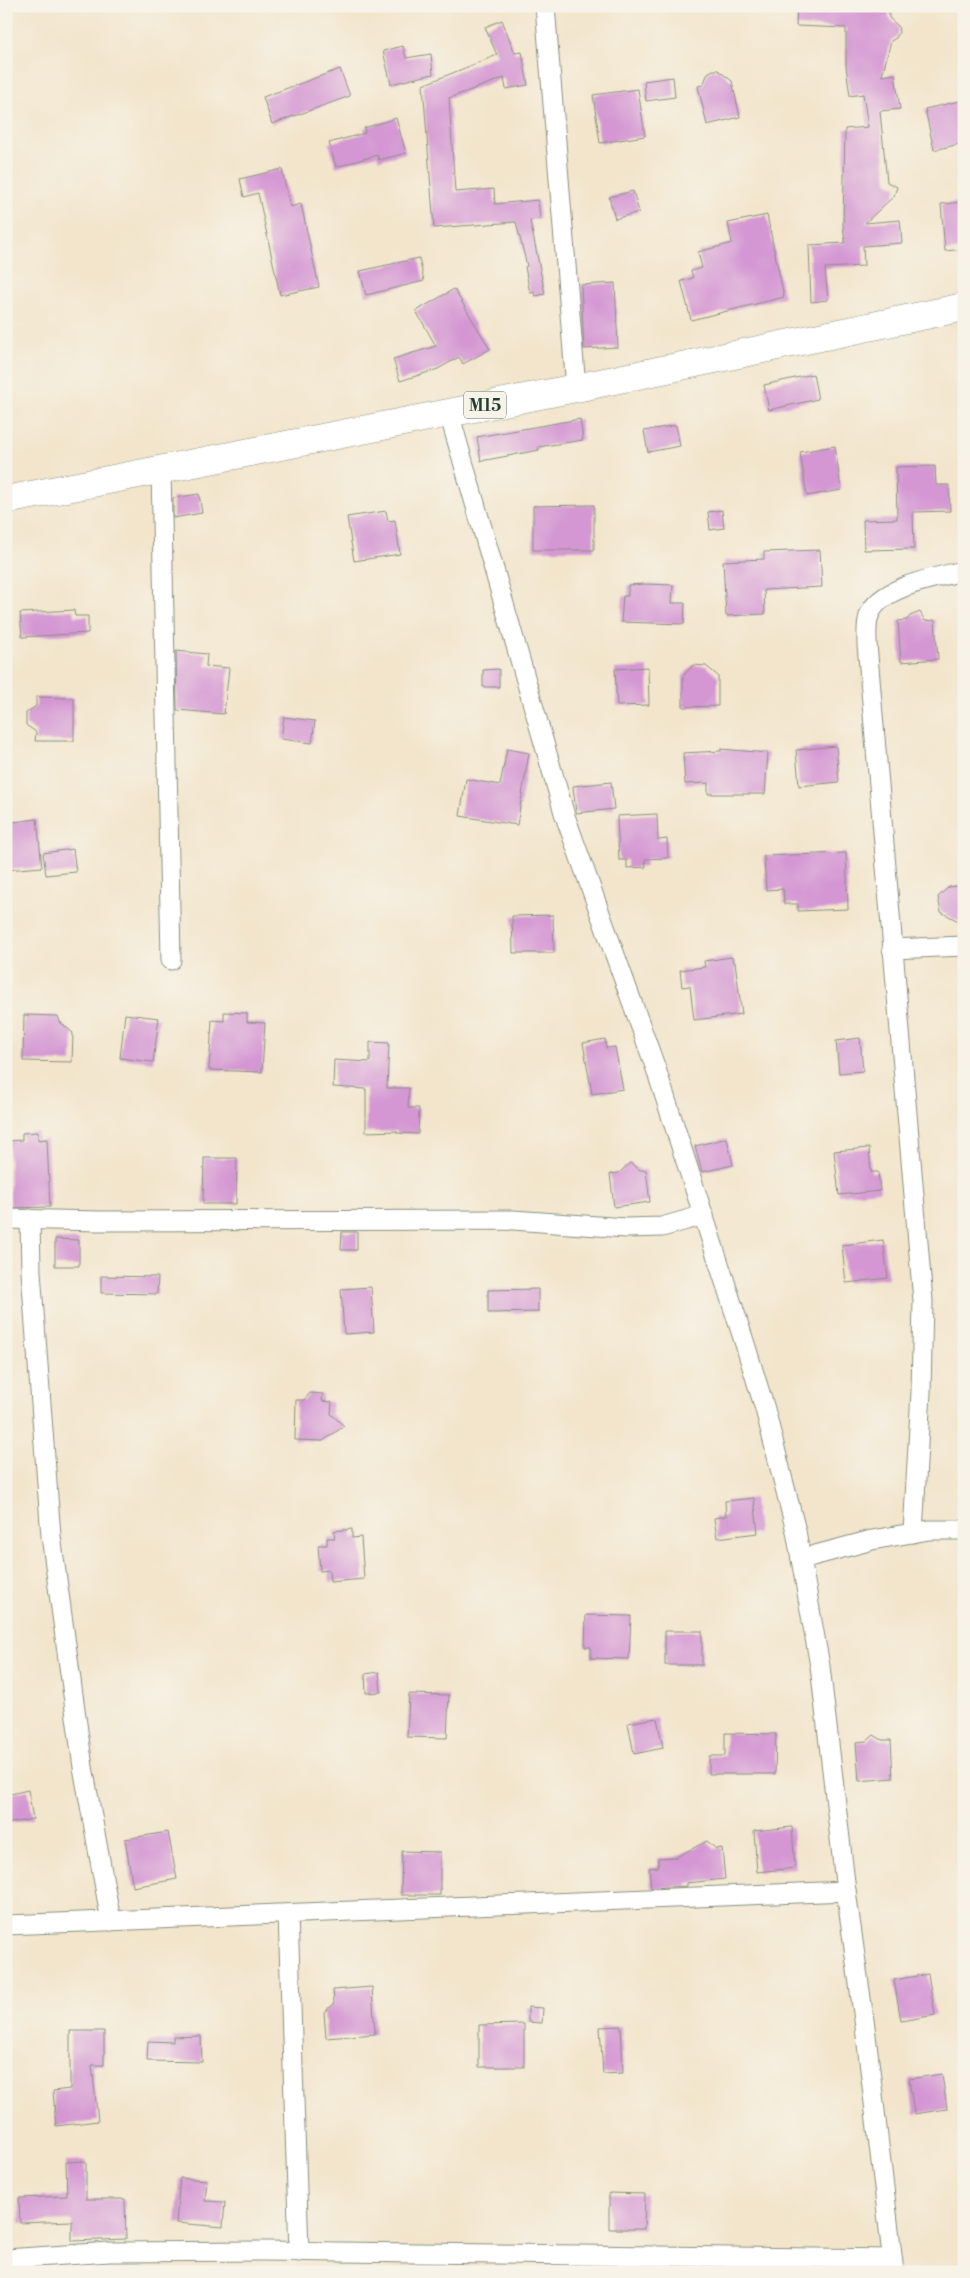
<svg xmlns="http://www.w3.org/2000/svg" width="970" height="2278" font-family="'Libre Bodoni',serif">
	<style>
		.building { fill: #d497d3 }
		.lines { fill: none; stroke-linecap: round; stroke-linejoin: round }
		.street-casing { stroke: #889180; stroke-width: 21 }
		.highway-casing { stroke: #889180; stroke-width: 29 }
		.street { stroke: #fff; stroke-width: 19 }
		.highway { stroke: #fff; stroke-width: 28 }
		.labels { text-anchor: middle; stroke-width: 4; stroke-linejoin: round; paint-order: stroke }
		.shield { fill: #f7f3e8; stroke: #60746a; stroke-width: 1 }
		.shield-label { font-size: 16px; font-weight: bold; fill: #1f3d34 }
	</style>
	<rect width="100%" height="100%" fill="#f7f3e8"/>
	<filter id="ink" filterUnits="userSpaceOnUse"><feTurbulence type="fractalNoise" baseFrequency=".02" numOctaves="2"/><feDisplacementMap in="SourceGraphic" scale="10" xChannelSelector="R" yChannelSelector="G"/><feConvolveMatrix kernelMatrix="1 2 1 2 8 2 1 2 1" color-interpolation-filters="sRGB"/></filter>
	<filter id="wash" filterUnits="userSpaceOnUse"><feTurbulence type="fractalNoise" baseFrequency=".0096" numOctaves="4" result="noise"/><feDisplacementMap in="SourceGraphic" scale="20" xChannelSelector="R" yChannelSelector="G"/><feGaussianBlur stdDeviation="1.12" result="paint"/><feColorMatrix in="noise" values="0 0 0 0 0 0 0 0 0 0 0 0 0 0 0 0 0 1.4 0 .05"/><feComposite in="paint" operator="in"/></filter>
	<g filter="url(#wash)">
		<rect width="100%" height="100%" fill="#f2e5cc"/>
		<g id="blocks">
			<g class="building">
				<polygon points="797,6 889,7 889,18 898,26 899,32 896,38 891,41 882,76 895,74 900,109 880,111 887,182 897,187 894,196 865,223 900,220 902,243 863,246 864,266 825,268 828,300 811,302 809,245 845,243 843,225 845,129 868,127 863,94 850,96 846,66 846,28 796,26"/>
				<polygon points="502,20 515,53 522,52 528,85 506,89 504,78 449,98 455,192 494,189 495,204 538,200 540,219 530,220 545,294 535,296 534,292 530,293 525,267 527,266 516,222 434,228 423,85 497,55 485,27"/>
				<polygon points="403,46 406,58 431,54 433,74 391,84 383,51"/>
				<polygon points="340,69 350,96 272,124 263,97"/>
				<polygon points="713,70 718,70 732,81 740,117 707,125 698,86 703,85 708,73"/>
				<polygon points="673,77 675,97 646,101 644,81"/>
				<polygon points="638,89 645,136 600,143 593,95"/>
				<polygon points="964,100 964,143 934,150 925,109"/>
				<polygon points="396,118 406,153 379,160 377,155 336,167 329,143 365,133 364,128"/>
				<polygon points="282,169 290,207 301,204 319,287 280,295 258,193 244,197 240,179"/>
				<polygon points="633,191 639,212 615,219 609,197"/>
				<polygon points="964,202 964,249 945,251 941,204"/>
				<polygon points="767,215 784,297 691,320 681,281 693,278 691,271 702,268 698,252 732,243 728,223"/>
				<polygon points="419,258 424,281 366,295 360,271"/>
				<polygon points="615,283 618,347 584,349 581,285"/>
				<polygon points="454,289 490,349 463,364 459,357 438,369 400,381 393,359 436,346 416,311"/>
				<polygon points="813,374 818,399 769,410 764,385"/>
				<polygon points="580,419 583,440 538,447 539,450 481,461 477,437"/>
				<polygon points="676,425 680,446 648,452 644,431"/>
				<polygon points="835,446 841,490 807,496 800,452"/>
				<polygon points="935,466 936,485 949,485 950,511 913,512 914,549 864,550 863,520 897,519 896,467"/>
				<polygon points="199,494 202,513 173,518 173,498"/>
				<polygon points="594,505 594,550 533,550 533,506"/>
				<polygon points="722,510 724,528 710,530 708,512"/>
				<polygon points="386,511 388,521 395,520 400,554 354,561 347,517"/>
				<polygon points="820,550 822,587 764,590 765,614 726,616 723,561 764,559 764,552"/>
				<polygon points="644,584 673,585 672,603 685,603 684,624 621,622 623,596 628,596 628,585"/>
				<polygon points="74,610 75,616 88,616 88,633 22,637 20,613"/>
				<polygon points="920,612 925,621 935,620 938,659 901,662 898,621 907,620 910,616"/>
				<polygon points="176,651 207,654 206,666 229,668 224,714 177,710"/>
				<polygon points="693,665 706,666 718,676 718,706 683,707 683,676"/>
				<polygon points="648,667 649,705 617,706 615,669"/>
				<polygon points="499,669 499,687 483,687 483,670"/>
				<polygon points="36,697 74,698 74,741 35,741 36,732 26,725 26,713 36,706"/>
				<polygon points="284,717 315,721 312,743 281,739"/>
				<polygon points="836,746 839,782 799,786 796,750"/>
				<polygon points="507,749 529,753 517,825 460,816 466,779 500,785"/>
				<polygon points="721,749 768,753 765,794 708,794 708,783 685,784 683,753 721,751"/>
				<polygon points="611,782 614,809 576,813 573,786"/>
				<polygon points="657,814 658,840 667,839 668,858 645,859 646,867 627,868 627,860 619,860 617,816"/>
				<polygon points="37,819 42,867 6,870 6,823"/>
				<polygon points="73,849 76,872 46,875 43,853"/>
				<polygon points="846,853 848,909 798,911 798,904 784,904 783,889 766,890 764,856"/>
				<polygon points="964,885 964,924 941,912 938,897 949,887"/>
				<polygon points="553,915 554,953 513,953 512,916"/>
				<polygon points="732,957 733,962 735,962 742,1014 694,1020 690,986 682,987 680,970 705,967 704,961"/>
				<polygon points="224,1012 247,1013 247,1022 265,1023 262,1072 209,1070 212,1020 224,1021"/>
				<polygon points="125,1014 159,1018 153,1062 120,1058"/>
				<polygon points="24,1015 58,1016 60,1022 73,1033 72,1062 23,1061"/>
				<polygon points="860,1038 863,1071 839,1073 836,1041"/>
				<polygon points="605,1039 606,1048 615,1047 623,1089 592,1094 583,1043"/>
				<polygon points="370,1042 389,1043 387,1088 409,1088 408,1108 419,1108 418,1134 397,1133 397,1131 366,1132 366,1089 333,1087 334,1060 370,1062"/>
				<polygon points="38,1132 38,1140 47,1139 50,1207 10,1208 9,1141 22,1140 22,1133"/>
				<polygon points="727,1138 733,1165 702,1172 695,1146"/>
				<polygon points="869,1148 871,1172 878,1172 880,1191 839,1195 834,1151"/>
				<polygon points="204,1158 237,1158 236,1204 203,1204"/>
				<polygon points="630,1163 640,1170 646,1170 650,1202 614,1207 610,1174 619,1173"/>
				<polygon points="342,1232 357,1232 357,1250 341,1250"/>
				<polygon points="55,1239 79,1240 79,1266 55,1266"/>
				<polygon points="883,1240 888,1278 846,1283 842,1245"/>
				<polygon points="101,1276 158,1277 157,1294 101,1293"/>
				<polygon points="371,1287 374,1332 344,1334 341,1289"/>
				<polygon points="538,1289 538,1312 488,1313 488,1290"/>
				<polygon points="310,1393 323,1394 322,1401 332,1402 331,1414 344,1426 323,1441 295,1440 296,1400 304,1400"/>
				<polygon points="754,1498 758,1533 717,1538 714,1518 726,1516 725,1501"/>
				<polygon points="352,1529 352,1538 361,1537 364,1579 330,1582 329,1570 320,1571 318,1545 327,1545 327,1538 335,1538 334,1531"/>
				<polygon points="586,1615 631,1616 629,1659 591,1658 591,1647 585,1647"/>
				<rect x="665" y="1631" width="37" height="34"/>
				<polygon points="379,1672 381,1692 366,1693 365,1674"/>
				<polygon points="409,1694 449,1695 447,1738 407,1737"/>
				<polygon points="657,1718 663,1748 634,1754 628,1723"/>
				<polygon points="725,1733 776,1734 775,1774 709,1774 709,1756 725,1756"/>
				<polygon points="874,1735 882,1740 891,1740 893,1778 859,1781 856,1742 867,1741"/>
				<polygon points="28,1790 33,1819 6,1824 6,1795"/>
				<polygon points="792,1827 795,1868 757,1872 754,1831"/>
				<polygon points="168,1832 177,1879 133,1887 125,1839"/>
				<polygon points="707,1841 716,1849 722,1848 725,1879 687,1883 687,1886 651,1888 649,1868 658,1867 658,1858 676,1857"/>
				<polygon points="402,1851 440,1852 440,1895 401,1895"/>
				<polygon points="928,1974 935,2015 901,2021 894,1980"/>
				<polygon points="372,1987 375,2034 326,2038 324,2012 334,2003 333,1990"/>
				<polygon points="528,2007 543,2008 542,2023 528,2022"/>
				<polygon points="524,2024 524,2067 479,2067 479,2025"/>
				<polygon points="621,2026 623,2073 603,2074 600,2027"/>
				<polygon points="70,2031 104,2031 104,2065 92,2065 98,2121 56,2126 53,2091 70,2089"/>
				<polygon points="201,2036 202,2062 147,2061 148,2041 173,2042 173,2037"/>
				<polygon points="942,2074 947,2109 914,2114 909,2079"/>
				<polygon points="86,2161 86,2199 125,2199 126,2239 72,2241 72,2221 20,2223 19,2198 67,2196 66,2162"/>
				<polygon points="180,2178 207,2180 205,2201 225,2202 223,2227 176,2223"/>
				<polygon points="609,2193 645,2194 644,2229 609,2229"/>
			</g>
		</g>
	</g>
	<g filter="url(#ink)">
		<use href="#blocks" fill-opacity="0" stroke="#889180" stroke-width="1"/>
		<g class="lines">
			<defs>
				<g id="street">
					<polyline points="545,6 576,388"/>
					<polyline points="449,413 565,816 655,1066 745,1344 765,1409 796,1531 820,1666 846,1891 865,2027 894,2272"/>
					<polyline points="161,469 171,960"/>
					<polyline points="892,949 964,946"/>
					<polyline points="6,1219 101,1221 513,1220 626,1228 662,1227 704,1215"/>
					<polyline points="30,1219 31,1272 51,1536 83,1767 111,1921"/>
					<path d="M913 1533 921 1392 923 1301 867 644C867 635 866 624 869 616 878 587 937 577 964 571"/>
					<polyline points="801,1559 872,1540 929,1530 964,1530"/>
					<polyline points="288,1914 299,2252"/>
					<polyline points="6,1925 846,1891"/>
					<polyline points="6,2259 110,2252 263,2251 892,2259"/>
				</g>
				<polyline id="highway" points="6,500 576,388 964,307"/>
			</defs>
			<use href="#street" class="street-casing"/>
			<use href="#highway" class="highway-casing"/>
			<use href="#street" class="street"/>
			<use href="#highway" class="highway"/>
		</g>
	</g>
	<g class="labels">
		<rect class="shield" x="464" y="391.5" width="42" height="27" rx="4"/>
		<g class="shield-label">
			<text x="485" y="411">M15</text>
		</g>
	</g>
	<rect width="970" height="2278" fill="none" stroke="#f7f3e8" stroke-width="25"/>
</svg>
